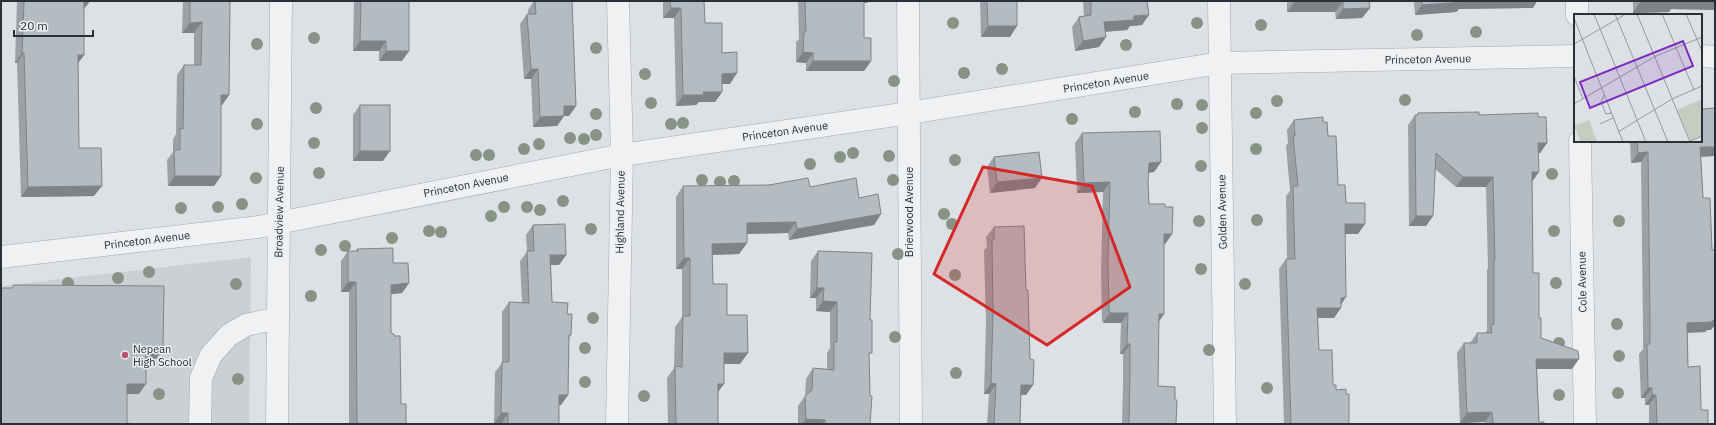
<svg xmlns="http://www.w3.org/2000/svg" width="1716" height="425" font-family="'IBM Plex Sans',sans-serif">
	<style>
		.built { fill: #cbd0d5 }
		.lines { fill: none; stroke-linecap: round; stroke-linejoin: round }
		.minor-casing { stroke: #a3a8ae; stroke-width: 23 }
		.minor { stroke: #eff1f3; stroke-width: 22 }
		.tree { fill: #879385 }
		.wall { fill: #9ba1a6 }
		.shaded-wall { fill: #7e8387 }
		.building { fill: #b4bbc1; stroke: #7e8387 }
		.marked { fill: #d62828; fill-opacity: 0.2; stroke: #d62828; stroke-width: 3; stroke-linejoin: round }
		.poi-dot { fill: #bc4f6d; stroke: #ebeff3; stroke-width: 1.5 }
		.labels { text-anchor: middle; stroke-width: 3; stroke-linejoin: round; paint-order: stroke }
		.street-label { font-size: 11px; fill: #283039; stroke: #ebeff3 }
		.poi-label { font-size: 11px; fill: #283039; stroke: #ebeff3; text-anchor: start }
		.inset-road { fill: none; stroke: #959aa0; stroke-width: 1 }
		.view { fill: #7b2cbf; fill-opacity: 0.15; stroke: #7b2cbf; stroke-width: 2 }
		.inset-edge { fill: none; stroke: #283039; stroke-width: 2 }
	</style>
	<rect width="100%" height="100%" fill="#dde1e5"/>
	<polygon class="built" points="251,257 249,424 1,424 1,286"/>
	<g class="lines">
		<defs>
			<g id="minor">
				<polyline points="908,1 911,424"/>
				<polyline points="1219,1 1225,424"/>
				<polyline points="1577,1 1577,15"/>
				<polyline points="1701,56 1715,57"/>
				<polyline points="1580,141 1585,424"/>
				<polyline points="1,257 258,227 622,155 909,113 1220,63 1575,56"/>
				<polyline points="200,424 201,378 211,355 229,335 246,325 278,318"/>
				<polyline points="277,424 281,1"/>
				<polyline points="617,424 622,155 618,1"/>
			</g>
		</defs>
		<use href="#minor" class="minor-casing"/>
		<use href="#minor" class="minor"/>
	</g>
	<g class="tree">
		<circle cx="953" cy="23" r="6"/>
		<circle cx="1197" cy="23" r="6"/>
		<circle cx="1261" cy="25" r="6"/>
		<circle cx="1476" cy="32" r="6"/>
		<circle cx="1417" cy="35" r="6"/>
		<circle cx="314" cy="38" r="6"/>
		<circle cx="257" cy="44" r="6"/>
		<circle cx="1126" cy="45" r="6"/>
		<circle cx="596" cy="48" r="6"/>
		<circle cx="1002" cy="69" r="6"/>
		<circle cx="964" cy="73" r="6"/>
		<circle cx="645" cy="74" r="6"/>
		<circle cx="894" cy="81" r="6"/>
		<circle cx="1405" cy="100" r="6"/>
		<circle cx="1277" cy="101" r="6"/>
		<circle cx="651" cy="103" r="6"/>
		<circle cx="1177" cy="104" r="6"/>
		<circle cx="1202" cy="105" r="6"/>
		<circle cx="316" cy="108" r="6"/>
		<circle cx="1135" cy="112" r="6"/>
		<circle cx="1256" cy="113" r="6"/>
		<circle cx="596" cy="114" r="6"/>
		<circle cx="1072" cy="119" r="6"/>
		<circle cx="683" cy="123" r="6"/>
		<circle cx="257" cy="124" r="6"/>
		<circle cx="671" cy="124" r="6"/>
		<circle cx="1202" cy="128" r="6"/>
		<circle cx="596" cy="135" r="6"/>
		<circle cx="570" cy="138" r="6"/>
		<circle cx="584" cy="139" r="6"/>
		<circle cx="314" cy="143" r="6"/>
		<circle cx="539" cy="144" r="6"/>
		<circle cx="524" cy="149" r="6"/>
		<circle cx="1256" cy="149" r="6"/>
		<circle cx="853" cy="153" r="6"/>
		<circle cx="476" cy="155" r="6"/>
		<circle cx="489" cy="155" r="6"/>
		<circle cx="889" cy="156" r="6"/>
		<circle cx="840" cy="157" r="6"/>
		<circle cx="955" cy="160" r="6"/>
		<circle cx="810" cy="164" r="6"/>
		<circle cx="1201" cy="166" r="6"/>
		<circle cx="319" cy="173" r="6"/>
		<circle cx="1552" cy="174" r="6"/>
		<circle cx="256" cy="178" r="6"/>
		<circle cx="702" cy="180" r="6"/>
		<circle cx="893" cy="180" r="6"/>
		<circle cx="734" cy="181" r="6"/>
		<circle cx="720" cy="182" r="6"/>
		<circle cx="563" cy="201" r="6"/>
		<circle cx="242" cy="204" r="6"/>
		<circle cx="218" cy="207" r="6"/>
		<circle cx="504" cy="207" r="6"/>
		<circle cx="527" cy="207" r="6"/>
		<circle cx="181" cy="208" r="6"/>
		<circle cx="540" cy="210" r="6"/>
		<circle cx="944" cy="214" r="6"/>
		<circle cx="491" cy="216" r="6"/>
		<circle cx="1257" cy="220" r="6"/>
		<circle cx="1199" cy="221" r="6"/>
		<circle cx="1619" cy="221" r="6"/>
		<circle cx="952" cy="224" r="6"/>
		<circle cx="591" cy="229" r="6"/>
		<circle cx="429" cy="231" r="6"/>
		<circle cx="1554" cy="231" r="6"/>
		<circle cx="441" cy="232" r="6"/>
		<circle cx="392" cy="238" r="6"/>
		<circle cx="345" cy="246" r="6"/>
		<circle cx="321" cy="250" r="6"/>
		<circle cx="898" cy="254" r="6"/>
		<circle cx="1201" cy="269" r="6"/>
		<circle cx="149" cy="272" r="6"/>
		<circle cx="955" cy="275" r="6"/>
		<circle cx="118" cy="278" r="6"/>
		<circle cx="68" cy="283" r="6"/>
		<circle cx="1556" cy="283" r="6"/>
		<circle cx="236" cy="284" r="6"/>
		<circle cx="1245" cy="284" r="6"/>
		<circle cx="311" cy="296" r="6"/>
		<circle cx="593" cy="318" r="6"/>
		<circle cx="1617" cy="324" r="6"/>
		<circle cx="895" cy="337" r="6"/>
		<circle cx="1559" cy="343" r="6"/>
		<circle cx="585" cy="348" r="6"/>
		<circle cx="1209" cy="350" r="6"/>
		<circle cx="1619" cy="356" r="6"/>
		<circle cx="956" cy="373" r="6"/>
		<circle cx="238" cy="379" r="6"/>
		<circle cx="585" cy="382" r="6"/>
		<circle cx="1267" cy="388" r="6"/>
		<circle cx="1618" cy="393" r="6"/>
		<circle cx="159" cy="394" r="6"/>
		<circle cx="1559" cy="395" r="6"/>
		<circle cx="644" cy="396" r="6"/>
	</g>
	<g class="wall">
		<polygon points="17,1 90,1 84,9 84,55 78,64 79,148 94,196 21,197 17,63 15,63"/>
		<polygon points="183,1 230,1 229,95 222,105 221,105 221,176 214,186 168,186 167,160 173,152 173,139 176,134 177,75 184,65 194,65 194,33 182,33"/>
		<polygon points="354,1 409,1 402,61 379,61 379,51 353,51"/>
		<polygon points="534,1 572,1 576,106 569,116 564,116 557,126 533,127 531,79 524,79 520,24 527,14 528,14 528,10"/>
		<polygon points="663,1 704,1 705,23 722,53 730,84 722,84 722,92 715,102 699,102 696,105 676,106 674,18 663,18"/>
		<polygon points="798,1 868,1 867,3 864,3 864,38 871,61 864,71 806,71 806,63 796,62 796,42 799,39"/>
		<polygon points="980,1 1017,1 1010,37 981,37"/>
		<polygon points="1083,1 1147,1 1142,25 1130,26 1127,30 1106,32 1106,37 1099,47 1075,51 1072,27 1079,17 1084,16"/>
		<polygon points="1287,1 1369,1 1370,8 1362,18 1336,19 1335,12 1287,12"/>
		<polygon points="1414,1 1537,1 1533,8 1459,9 1456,12 1415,15"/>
		<polygon points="1633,1 1715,1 1715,10 1671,9 1669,12 1633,13"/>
		<polygon points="360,105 383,161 353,161 353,115"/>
		<polygon points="1715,108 1715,156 1701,157 1711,330 1707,330 1705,332 1687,333 1688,367 1701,410 1708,424 1649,424 1649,405 1645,405 1645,398 1641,398 1639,354 1643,349 1643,328 1641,162 1631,163 1630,141 1701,141"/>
		<polygon points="1418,113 1479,115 1538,117 1547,143 1540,153 1538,153 1532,182 1533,273 1541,338 1572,369 1537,369 1539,422 1544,424 1485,424 1485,422 1460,423 1457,353 1464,343 1470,343 1477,333 1485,333 1487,330 1487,270 1488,268 1486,187 1456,187 1435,169 1433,216 1426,226 1409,226 1408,125 1415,115 1417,115"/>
		<polygon points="1294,120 1323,122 1328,136 1338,185 1358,234 1345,234 1341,304 1334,318 1318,318 1319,350 1333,385 1336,390 1349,424 1284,424 1279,269 1286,259 1287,259 1286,196 1290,191 1286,146 1288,143 1287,130"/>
		<polygon points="1082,133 1161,162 1154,172 1148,173 1148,184 1149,204 1165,207 1172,234 1165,244 1164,244 1164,314 1159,321 1158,386 1175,400 1176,424 1122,424 1123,383 1123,354 1120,354 1121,323 1103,323 1102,320 1101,272 1103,192 1077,193 1075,143"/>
		<polygon points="994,157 1035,188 990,193 987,167"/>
		<polygon points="683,186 810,187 859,198 881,214 874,225 789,240 788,233 747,234 747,243 739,254 712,255 713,284 727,315 740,364 724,364 718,393 718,424 668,424 667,378 674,368 675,327 682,317 682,269 676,269 676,197"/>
		<polygon points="533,225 566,255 559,265 551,265 552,302 567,314 571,335 569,338 568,395 561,405 559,405 559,424 494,424 495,372 502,363 502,312 509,302 522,303 520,261 527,252 526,235"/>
		<polygon points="994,227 1026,290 1030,359 1033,385 1026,395 1021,395 1020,424 987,424 989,394 984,394 986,323 984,250 987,247 986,237"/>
		<polygon points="357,249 393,263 409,283 402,293 391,294 391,333 401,404 406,424 349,424 349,292 341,292 341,261 348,251 356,251"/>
		<polygon points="818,251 869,357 870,424 798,424 798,406 805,396 806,379 813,368 827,369 827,353 830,348 830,312 816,311 816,298 810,298 811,261"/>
	</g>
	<g class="shaded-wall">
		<polygon points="84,1 90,1 83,10"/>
		<polygon points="859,1 868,1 867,3 858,3"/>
		<polygon points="1343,1 1335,12 1287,12 1294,2"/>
		<polygon points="1461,1 1537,1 1533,8 1459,9 1456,12 1415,15 1422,5"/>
		<polygon points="1675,1 1715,1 1715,10 1671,9 1669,12 1633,13 1640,2"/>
		<polygon points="671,8 681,8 674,18 663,18"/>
		<polygon points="1370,8 1362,18 1336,19 1343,9"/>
		<polygon points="1149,15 1142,25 1130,26 1127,30 1097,32 1104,22 1134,16"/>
		<polygon points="202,22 194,33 182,33 190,23"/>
		<polygon points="988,26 1017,26 1010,37 981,37"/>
		<polygon points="1106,37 1099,47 1075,51 1083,41"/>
		<polygon points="360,41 386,41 379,51 353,51"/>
		<polygon points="386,51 409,51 402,61 379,61"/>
		<polygon points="803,52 813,53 806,63 796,62"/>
		<polygon points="22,53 24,53 17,63 15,63"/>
		<polygon points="78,55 84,55 76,66"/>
		<polygon points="813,61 871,61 864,71 806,71"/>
		<polygon points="531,69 538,69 531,79 524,79"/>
		<polygon points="737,73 730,84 715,84 722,74"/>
		<polygon points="703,92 722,92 715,102 699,102 696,105 676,106 683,95"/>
		<polygon points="221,95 229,95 222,105 213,105"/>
		<polygon points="564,106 576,106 569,116 564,116 557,126 533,127 540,117"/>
		<polygon points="1538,143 1547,143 1540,153 1531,154"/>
		<polygon points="1700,147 1715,147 1715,156 1693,157"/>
		<polygon points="360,151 390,151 383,161 353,161"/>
		<polygon points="1648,152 1641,162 1631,163 1638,153"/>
		<polygon points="1161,162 1154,172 1142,173 1149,163"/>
		<polygon points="1532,172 1539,172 1532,182"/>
		<polygon points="175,176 221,176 214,186 168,186"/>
		<polygon points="1463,177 1493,177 1486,187 1456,187"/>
		<polygon points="1042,178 1035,188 990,193 997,182"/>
		<polygon points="1110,182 1103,192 1077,193 1084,183"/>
		<polygon points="102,186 94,196 21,197 28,187"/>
		<polygon points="881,214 874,225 789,240 797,229"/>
		<polygon points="1416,216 1433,216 1426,226 1409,226"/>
		<polygon points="796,222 788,233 739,234 747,223"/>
		<polygon points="1345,224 1365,224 1358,234 1338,234"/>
		<polygon points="1164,234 1172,234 1165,244 1157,244"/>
		<polygon points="747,243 739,254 705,255 712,244"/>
		<polygon points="550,255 566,255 559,265 543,265"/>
		<polygon points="684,258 690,258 682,269 676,269"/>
		<polygon points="348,282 356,282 349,292 341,292"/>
		<polygon points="409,283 402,293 384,295 391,285"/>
		<polygon points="817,288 824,288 816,298 810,298"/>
		<polygon points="1346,297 1339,308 1341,298"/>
		<polygon points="823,301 837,302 830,312 816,311"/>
		<polygon points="1317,308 1341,308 1334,318 1310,318"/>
		<polygon points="1110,313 1128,313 1121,323 1103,323"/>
		<polygon points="1159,314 1164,314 1157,324"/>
		<polygon points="1715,320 1715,325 1711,330 1707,330 1705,332 1679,333 1687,323"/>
		<polygon points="1127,344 1130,344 1123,354 1120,354"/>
		<polygon points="146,349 163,349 156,359 139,359"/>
		<polygon points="724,353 748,353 740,364 716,364"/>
		<polygon points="1536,359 1579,359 1572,369 1529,369"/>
		<polygon points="991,383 996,384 989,394 984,394"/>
		<polygon points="127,384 146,384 139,394 120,394"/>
		<polygon points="718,384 724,384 716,395"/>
		<polygon points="1021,385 1033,385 1026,395 1014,395"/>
		<polygon points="1648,388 1652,388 1645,398 1641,398"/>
		<polygon points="559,395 568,395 561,405 552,405"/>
		<polygon points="1652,395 1656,395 1649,405 1645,405"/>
		<polygon points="1492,412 1485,422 1460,423 1467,413"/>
		<polygon points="501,413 508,413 501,424 494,424"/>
		<polygon points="806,419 825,420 822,424 802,424"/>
	</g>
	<g class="building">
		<polygon points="24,1 84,1 84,55 78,55 79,148 101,148 102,186 28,187 24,53 22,53"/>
		<polygon points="190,1 230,1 229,95 221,95 221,176 175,176 174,150 180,150 180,128 183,129 184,65 201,65 202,22 190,23"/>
		<polygon points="361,1 409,1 409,51 386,51 386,41 360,41"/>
		<polygon points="535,1 572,1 576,106 564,106 564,116 540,117 538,69 531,69 527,14 536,14"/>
		<polygon points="670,1 704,1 705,23 722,23 722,53 737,52 737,73 722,74 722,92 703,92 704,95 683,95 681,8 671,8"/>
		<polygon points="805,1 864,1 864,38 871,38 871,61 813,61 813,53 803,52 804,32 806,32"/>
		<polygon points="987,1 1017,1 1017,26 988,26"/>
		<polygon points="1091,1 1147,1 1149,15 1134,16 1134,20 1104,22 1106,37 1083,41 1079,17 1091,15"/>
		<polygon points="1294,1 1369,1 1370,8 1343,9 1343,1 1294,2"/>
		<polygon points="1422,1 1463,1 1463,2 1422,5"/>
		<rect x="1640" y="1" width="36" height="1"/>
		<rect x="360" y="105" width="30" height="46"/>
		<polygon points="1715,108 1715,147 1700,147 1703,198 1710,198 1712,250 1715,250 1715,320 1713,320 1712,322 1687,323 1688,367 1700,366 1701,410 1708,410 1708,424 1657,424 1656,395 1652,395 1652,388 1648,388 1647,344 1650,344 1650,318 1648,152 1638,153 1637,141 1701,141 1701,109"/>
		<polygon points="1479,112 1479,115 1538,113 1538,117 1546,117 1547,143 1538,143 1539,172 1532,172 1533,273 1539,273 1539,318 1541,318 1541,338 1578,351 1579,359 1536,359 1539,422 1544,422 1544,424 1493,424 1492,412 1467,413 1464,343 1477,343 1477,333 1492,333 1491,325 1494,324 1494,260 1495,260 1493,177 1463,177 1436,153 1433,216 1416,216 1415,115 1418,115 1418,113"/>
		<polygon points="1323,117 1323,122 1327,122 1328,136 1336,136 1338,185 1345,185 1346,203 1365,203 1365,224 1345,224 1346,297 1341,298 1341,308 1317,308 1319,350 1332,350 1333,385 1336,385 1336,390 1346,389 1346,394 1349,394 1349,424 1291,424 1286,259 1295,259 1293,186 1298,186 1293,136 1295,136 1294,120"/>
		<polygon points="1160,131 1161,162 1149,163 1148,184 1149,204 1165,204 1165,207 1173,207 1172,234 1164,234 1164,314 1159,314 1158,386 1175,387 1175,400 1177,400 1176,424 1129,424 1130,373 1130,344 1127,344 1128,313 1110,313 1109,310 1108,262 1110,182 1084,183 1082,133"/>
		<polygon points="1039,152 1042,178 997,182 994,157"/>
		<polygon points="808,178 810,187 856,178 859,198 878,194 881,214 797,229 796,222 747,223 747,243 712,244 713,284 727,284 727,315 747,315 748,353 724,353 724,384 718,384 718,424 676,424 675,366 682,367 683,316 690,316 690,258 684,258 683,186 769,185"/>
		<polygon points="565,224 566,255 550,255 552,302 568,303 567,314 572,314 571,335 569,335 568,395 559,395 559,424 508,424 508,413 501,413 502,362 509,362 509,302 529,303 527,251 534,251 533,225"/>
		<polygon points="1024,226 1026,290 1028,290 1030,359 1034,360 1033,385 1021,385 1020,424 994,424 996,384 991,383 993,313 992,240 994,240 994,227"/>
		<polygon points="393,248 393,263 408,263 409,283 391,285 391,333 394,334 394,336 400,336 401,404 406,404 406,424 357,424 356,282 348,282 348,251 358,251 357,249"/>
		<polygon points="818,251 872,253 870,320 872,320 872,353 869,353 870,396 872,396 870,424 825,424 825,420 806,419 805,396 812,390 813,368 834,370 834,342 837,342 837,302 823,301 824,288 817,288"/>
		<polygon points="13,285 164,286 163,349 146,349 146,384 127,384 127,423 135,424 1,424 1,288 13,288"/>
	</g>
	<path class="marked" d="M983 167 1092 186 1130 287 1047 345 934 274Z"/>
	<circle class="poi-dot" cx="125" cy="355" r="4"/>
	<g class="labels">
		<g class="street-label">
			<text transform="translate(1428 59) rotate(-1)" y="4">Princeton Avenue</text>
			<text transform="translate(1106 82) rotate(-9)" y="4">Princeton Avenue</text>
			<text transform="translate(785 131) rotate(-8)" y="4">Princeton Avenue</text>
			<text transform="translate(466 185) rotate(-11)" y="4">Princeton Avenue</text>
			<text transform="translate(279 212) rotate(-89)" y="4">Broadview Avenue</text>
			<text transform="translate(620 212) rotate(-89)" y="4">Highland Avenue</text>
			<text transform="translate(909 212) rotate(-90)" y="4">Brierwood Avenue</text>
			<text transform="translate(1222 212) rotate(-91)" y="4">Golden Avenue</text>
			<text transform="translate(147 240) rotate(-7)" y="4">Princeton Avenue</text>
			<text transform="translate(1582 282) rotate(-91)" y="4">Cole Avenue</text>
		</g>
		<g class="poi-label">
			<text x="133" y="353">Nepean<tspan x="133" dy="13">High School</tspan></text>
		</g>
	</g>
	<g transform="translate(1574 14)">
		<rect width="128" height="128" fill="#dde1e5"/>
		<path d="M128 85V122L116 127 103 96ZM15 106 23 127 7 128 0 112Z" fill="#c4cdbf"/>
		<path class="inset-road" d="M20 0 72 128M41 0 94 128M63 0 116 128M88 0 120 76M112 0 128 37M0 4 49 128M0 30 52 0M0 62 9 85M30 81 27 88 32 100 37 99M0 90 80 43 128 23M26 110 39 104M44 118 98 85 128 72M114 128 128 122"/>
		<path class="view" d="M109 27 119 52 16 94 6 68Z"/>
		<rect width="128" height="128" class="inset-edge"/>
	</g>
	<rect width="1716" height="425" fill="none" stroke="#283039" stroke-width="4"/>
	<path d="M14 30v6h79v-6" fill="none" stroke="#283039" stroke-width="2"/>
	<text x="20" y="30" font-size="12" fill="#283039" stroke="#ebeff3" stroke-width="3" paint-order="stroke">20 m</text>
</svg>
